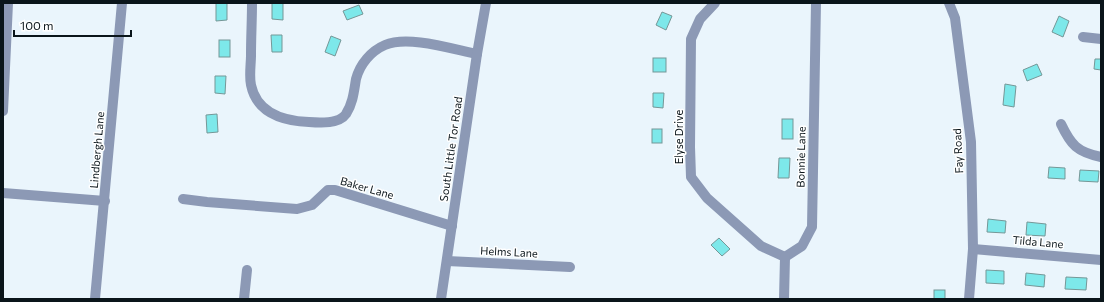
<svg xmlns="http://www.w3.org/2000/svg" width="1104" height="302" font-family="Commissioner,sans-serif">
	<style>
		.building { fill: #7de8ea; stroke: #759797 }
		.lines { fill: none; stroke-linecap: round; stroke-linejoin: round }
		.minor { stroke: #8c99b5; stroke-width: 10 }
		.labels { text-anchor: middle; stroke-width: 3; stroke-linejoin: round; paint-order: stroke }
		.street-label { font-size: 11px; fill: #0a151a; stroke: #fff }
	</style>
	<rect width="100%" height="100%" fill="#eaf5fc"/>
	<g class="building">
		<polygon points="216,3 227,3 227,20 216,21"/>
		<polygon points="272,3 283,3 283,20 272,19"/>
		<polygon points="359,5 363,14 347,20 343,11"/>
		<polygon points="662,12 672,16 666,30 656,25"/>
		<polygon points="1059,16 1069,21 1063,37 1052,32"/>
		<polygon points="271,35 282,35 282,52 272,52"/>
		<polygon points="331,36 341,40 335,56 325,52"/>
		<rect x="219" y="40" width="11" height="17"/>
		<rect x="653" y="58" width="13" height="14"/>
		<polygon points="1095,59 1101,59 1101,70 1094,69"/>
		<polygon points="1037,64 1042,75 1027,81 1023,70"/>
		<polygon points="215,76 226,76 225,94 215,93"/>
		<polygon points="1005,84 1016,86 1014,107 1003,105"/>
		<polygon points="653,93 664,93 663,108 653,107"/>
		<polygon points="217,114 218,132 207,133 206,115"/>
		<rect x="782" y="119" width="11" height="20"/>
		<rect x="652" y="129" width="10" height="14"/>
		<polygon points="779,158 790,158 789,178 778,178"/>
		<polygon points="1049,167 1065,168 1065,179 1048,178"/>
		<polygon points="1080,170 1099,171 1098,182 1079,181"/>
		<polygon points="988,219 1006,221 1005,233 987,232"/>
		<polygon points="1027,222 1046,224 1045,236 1026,235"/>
		<polygon points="719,238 730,249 722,256 711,245"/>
		<polygon points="986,270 1004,271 1004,284 986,283"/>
		<polygon points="1026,273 1045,275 1044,287 1025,285"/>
		<polygon points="1066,277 1087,278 1086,290 1065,289"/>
		<rect x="934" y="290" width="11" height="9"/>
	</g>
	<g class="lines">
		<g class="minor">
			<path d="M252 3C252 20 251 37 251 55 251 64 249 76 251 85 257 114 284 121 309 122 321 123 339 124 346 114 353 103 354 91 356 79 360 64 371 51 385 45 408 35 452 49 477 54"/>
			<polyline points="715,3 700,19 691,39 690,147 691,177 707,198 761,246 785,257"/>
			<polyline points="949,3 955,18 971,142 973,249 969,299"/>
			<polyline points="1083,37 1101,39"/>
			<polyline points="3,111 8,3"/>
			<path d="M1061 124C1071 145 1077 152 1101 157"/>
			<polyline points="3,193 105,201"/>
			<polyline points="183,199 207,202 297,209 312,205 328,190 335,190 452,226"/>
			<polyline points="973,249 1101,260"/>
			<polyline points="785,257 802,246 812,227 816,3"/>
			<polyline points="447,261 570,267"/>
			<polyline points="95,299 122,3"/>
			<polyline points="244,299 247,270"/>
			<polyline points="441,299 477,54 486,3"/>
			<polyline points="784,299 785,257"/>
		</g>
	</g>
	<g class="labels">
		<g class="street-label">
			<text transform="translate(679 137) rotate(-90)" y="4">Elyse Drive</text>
			<text transform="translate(451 149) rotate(-82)" y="4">South Little Tor Road</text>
			<text transform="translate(97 150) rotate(-85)" y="4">Lindbergh Lane</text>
			<text transform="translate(958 151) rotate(-93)" y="4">Fay Road</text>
			<text transform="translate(801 157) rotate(-89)" y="4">Bonnie Lane</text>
			<text transform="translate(367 188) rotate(16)" y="4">Baker Lane</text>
			<text transform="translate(1038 242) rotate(5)" y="4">Tilda Lane</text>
			<text transform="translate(509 252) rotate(3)" y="4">Helms Lane</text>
		</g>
	</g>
	<rect width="1104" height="302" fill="none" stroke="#0a151a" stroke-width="8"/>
	<path d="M14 30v6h117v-6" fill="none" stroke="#0a151a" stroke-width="2"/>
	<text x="20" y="30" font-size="12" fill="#0a151a" stroke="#ffffff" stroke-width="3" paint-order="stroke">100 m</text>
</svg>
